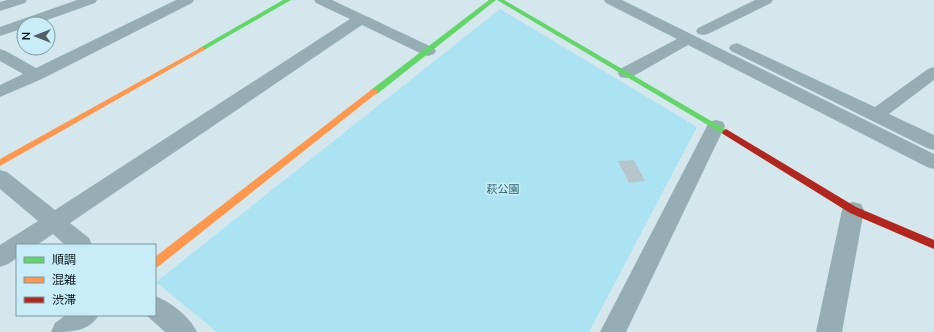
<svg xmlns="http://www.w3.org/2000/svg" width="934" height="332" font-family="Mulish,'Noto Sans JP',sans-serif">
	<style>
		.green { fill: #abe3f2 }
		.building { fill: #b6c5ca }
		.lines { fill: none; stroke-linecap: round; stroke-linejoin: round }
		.street { fill: #97adb4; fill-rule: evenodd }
		.fast { fill: #63d668; fill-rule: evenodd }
		.slow { fill: #ff974d; fill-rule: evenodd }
		.jam { fill: #b3261e; fill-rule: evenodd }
		.labels { text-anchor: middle; stroke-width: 3; stroke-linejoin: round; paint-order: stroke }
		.park-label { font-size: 11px; fill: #2b5e6b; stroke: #c8edf8 }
	</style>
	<rect width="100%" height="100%" fill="#d3e7ed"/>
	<polygon class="green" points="500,9 697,127 589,332 217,332 156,282"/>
	<polygon class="building" points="634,160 645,181 629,183 618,161"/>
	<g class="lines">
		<g class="street">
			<polygon points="7,0 27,0 25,3 0,11 0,2"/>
			<polygon points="77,0 97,0 95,3 36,24 24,24 24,28 0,36 0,27"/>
			<polygon points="176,0 194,0 192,3 42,79 0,97 0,85 23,74 0,61 0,49 6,51 36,68"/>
			<polygon points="314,0 332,0 434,48 436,51 434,54 428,56 422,54 362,25 70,223 89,238 92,245 65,245 53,234 37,245 17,245 17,258 8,264 0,267 0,245 38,221 0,189 0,170 7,172 55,210 350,19 316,3"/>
			<polygon points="604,0 622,0 934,154 934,169 927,167 688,45 632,77 626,78 620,77 618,73 620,69 677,39 606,3"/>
			<polygon points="755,0 773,0 771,3 708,34 703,35 698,34 696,31 698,28"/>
			<polygon points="737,43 875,107 928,69 934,67 934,80 889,114 934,135 934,150 927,148 731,51 729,48 731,45"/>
			<polygon points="716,120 723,122 725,126 626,332 600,332 707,126 709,122"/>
			<polygon points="853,202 861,204 864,210 842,332 816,332 842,210 845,204"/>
			<path d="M155 296C171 302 190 317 197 332H165L146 315H155Z"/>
			<path d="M66 315H99C88 332 72 332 51 332L55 323Z"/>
		</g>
		<g class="fast">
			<polygon points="283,0 291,0 204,50 202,51 198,49"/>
			<polygon points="489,0 496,0 377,94 371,94 370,92 371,90"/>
			<polygon points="497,0 504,0 730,132 729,134 723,134"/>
		</g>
		<g class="slow">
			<polygon points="202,47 206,49 204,50 0,166 0,159"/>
			<polygon points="371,90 377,90 378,92 159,266 155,268 155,257"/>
		</g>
		<polygon class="jam" points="726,129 856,207 934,240 934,249 850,213 723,134 722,132"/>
	</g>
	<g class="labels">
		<g class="park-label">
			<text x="503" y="193">萩公園</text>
		</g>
	</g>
	<rect x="16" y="244" width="140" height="72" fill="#c8edf8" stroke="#7c98a0"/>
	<rect x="24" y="257" width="20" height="6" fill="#63d668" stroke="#7c98a0"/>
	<text x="52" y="264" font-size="12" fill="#0a181b">順調</text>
	<rect x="24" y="277" width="20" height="6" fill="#ff974d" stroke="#7c98a0"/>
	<text x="52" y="284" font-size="12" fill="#0a181b">混雑</text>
	<rect x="24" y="297" width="20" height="6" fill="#b3261e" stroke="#7c98a0"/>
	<text x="52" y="304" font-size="12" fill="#0a181b">渋滞</text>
	<g transform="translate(36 36) rotate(270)"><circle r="19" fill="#c8edf8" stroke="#7c98a0"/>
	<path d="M0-3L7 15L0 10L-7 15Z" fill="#506064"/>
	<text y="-6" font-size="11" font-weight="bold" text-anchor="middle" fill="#0a181b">N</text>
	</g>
</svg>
